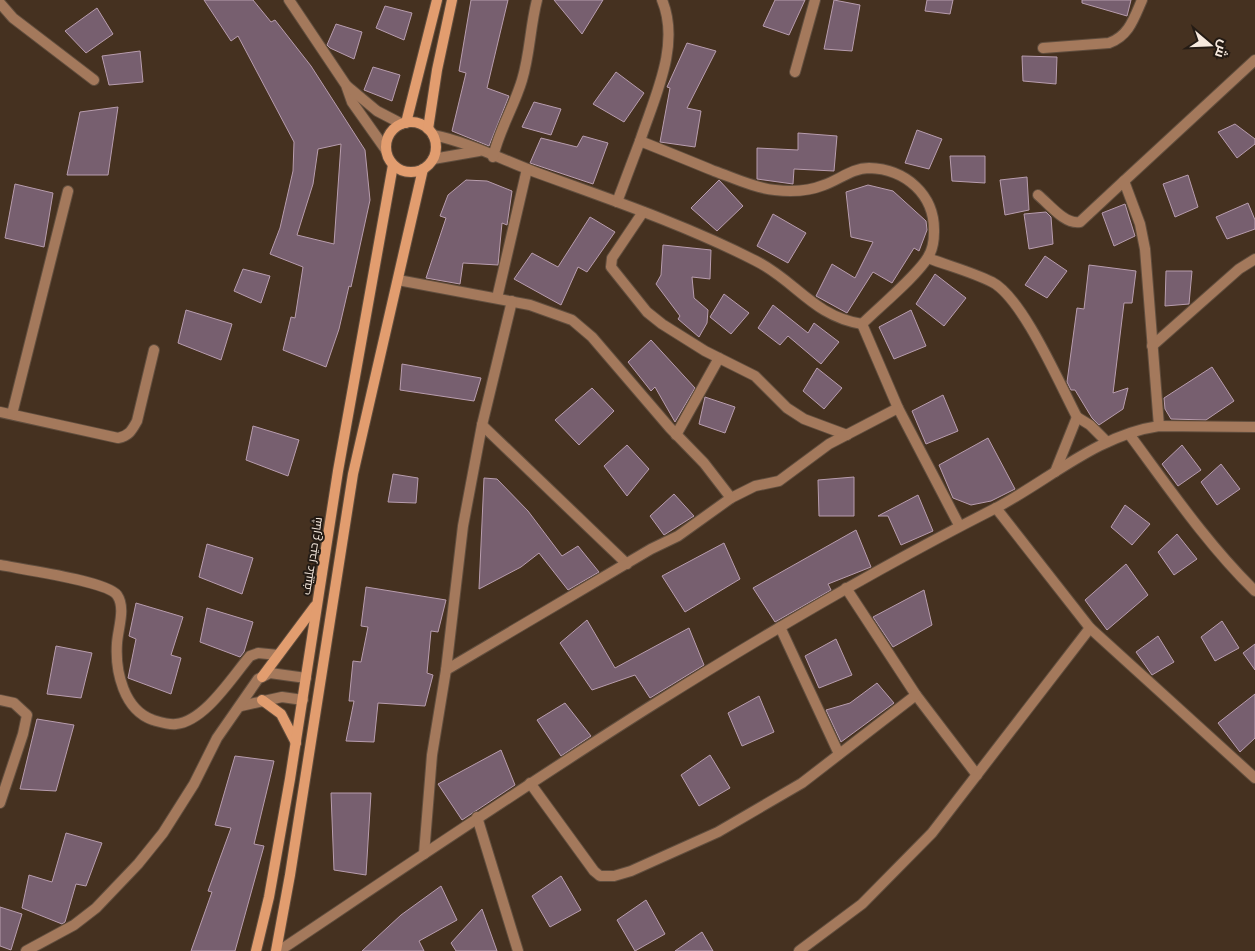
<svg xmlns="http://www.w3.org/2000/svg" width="1255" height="951" font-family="Signika,Cairo,sans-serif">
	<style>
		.building { fill: #775f6f; stroke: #b89dae; fill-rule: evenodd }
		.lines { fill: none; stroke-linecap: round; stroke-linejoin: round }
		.minor-casing { stroke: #614e3e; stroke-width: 12 }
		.tertiary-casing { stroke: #614e3e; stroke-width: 12 }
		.secondary-casing { stroke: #614e3e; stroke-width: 12 }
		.minor { stroke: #a4795c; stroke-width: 10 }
		.tertiary { stroke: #a4795c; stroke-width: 10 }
		.secondary { stroke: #e29d6f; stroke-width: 10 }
		.labels { text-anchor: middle; stroke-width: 4; stroke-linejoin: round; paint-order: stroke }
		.street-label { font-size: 12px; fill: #f6e9de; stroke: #241b14 }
	</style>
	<rect width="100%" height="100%" fill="#453120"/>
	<g class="building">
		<path d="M204 0H253L271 22 275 20 311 66 365 150 370 200 351 287 349 286 339 329 326 367 283 350 291 317 295 318 303 267 270 254 280 228 293 171 294 142 238 36 231 41ZM341 144 334 244 297 235 313 184 318 149Z"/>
		<polygon points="471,0 508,0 487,88 509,96 489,146 452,131 466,73 459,71"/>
		<polygon points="554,0 603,0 582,34"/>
		<polygon points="775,0 805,0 789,35 763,26"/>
		<polygon points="834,0 860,5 852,51 824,49"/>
		<polygon points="927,0 953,0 950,14 925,11"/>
		<polygon points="1082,0 1131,0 1127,16 1082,3"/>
		<polygon points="385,6 412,13 404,40 376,28"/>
		<polygon points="97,8 113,34 86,53 65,31"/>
		<polygon points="336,24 362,32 354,59 330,48 327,45"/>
		<polygon points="687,43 716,51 687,108 701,111 695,147 660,142 670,88 667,87"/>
		<polygon points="140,51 143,82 109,85 102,56"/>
		<polygon points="1022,56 1057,57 1056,84 1023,81"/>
		<polygon points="373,67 400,75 392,101 364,90"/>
		<polygon points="616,72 644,93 624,122 593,104"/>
		<polygon points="534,102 561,109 551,135 522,127"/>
		<polygon points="118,107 108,175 67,175 80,112"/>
		<polygon points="1235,124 1255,139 1255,144 1237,158 1218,132"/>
		<polygon points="917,130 942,139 929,169 905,163"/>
		<polygon points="798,133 837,136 834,171 794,169 793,184 757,179 757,148 798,150"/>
		<polygon points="583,136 608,143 593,184 530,163 541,138 577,147"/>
		<polygon points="950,156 985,156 985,183 952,181"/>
		<polygon points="1188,175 1198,207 1175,217 1163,184"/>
		<polygon points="1027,177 1029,210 1005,215 1000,180"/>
		<polygon points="466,180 487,181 512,191 507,225 502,223 498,265 463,263 460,284 426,278 446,218 440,216 448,195"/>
		<polygon points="719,180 743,206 717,231 691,208"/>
		<polygon points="15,184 53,193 44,247 5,238"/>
		<polygon points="868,185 893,191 926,221 927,230 919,251 914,248 892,283 873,272 847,313 816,296 832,264 855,278 873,242 851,237 846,192"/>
		<polygon points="1248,203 1255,220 1255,229 1227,239 1216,217"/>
		<polygon points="1125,204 1135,236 1114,246 1102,213"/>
		<polygon points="1046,212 1051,217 1053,244 1029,249 1024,214"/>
		<polygon points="773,214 806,233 788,263 757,246"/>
		<polygon points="590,217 615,232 587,272 578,267 561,305 514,279 532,253 558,267"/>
		<polygon points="663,245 711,250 710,279 692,277 694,298 708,310 707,323 699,337 678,319 680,316 656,284 661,275"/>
		<polygon points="1045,256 1067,271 1047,298 1025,285"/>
		<polygon points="1089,265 1136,271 1132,303 1124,303 1113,393 1128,388 1123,409 1099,425 1092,418 1075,390 1071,390 1067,382 1077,308 1084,309"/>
		<polygon points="243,269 270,276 261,303 234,291"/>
		<polygon points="1166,271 1192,271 1189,304 1165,306"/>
		<polygon points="935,274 966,298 944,326 916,304"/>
		<polygon points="724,294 749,313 731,334 710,317"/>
		<polygon points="773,305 808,333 814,323 839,342 821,364 788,336 780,345 758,328"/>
		<polygon points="186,310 232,324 221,360 178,343"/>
		<polygon points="911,310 926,346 894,359 879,327"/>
		<polygon points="651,340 695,388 675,422 655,387 651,391 628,362"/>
		<polygon points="402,364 481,378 474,401 400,390"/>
		<polygon points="1212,367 1234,401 1206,420 1171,419 1165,409 1164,398"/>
		<polygon points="817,368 842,388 824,409 803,391"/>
		<polygon points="592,388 614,411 579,445 555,420"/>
		<polygon points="943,395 958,431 926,444 912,411"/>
		<polygon points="705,397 735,407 725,433 699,424"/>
		<polygon points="253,426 299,440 288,476 246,460"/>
		<polygon points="988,438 1015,489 991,501 971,505 953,498 939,465"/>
		<polygon points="627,445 649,469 627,496 604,466"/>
		<polygon points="1182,445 1201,470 1178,486 1162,464"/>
		<polygon points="1221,464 1240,489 1217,505 1201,482"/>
		<polygon points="393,474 418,478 416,503 388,502"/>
		<polygon points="854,477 854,516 819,516 818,480"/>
		<polygon points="484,478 497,479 528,511 562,556 578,546 599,572 568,590 539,553 521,567 479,589"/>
		<polygon points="674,494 694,516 664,535 650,516"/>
		<polygon points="918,495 933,531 901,545 888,516 878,516"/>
		<polygon points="1125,505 1150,524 1132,545 1111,527"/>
		<polygon points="856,530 871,567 828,584 831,590 775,622 753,588"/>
		<polygon points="1177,534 1197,559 1174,575 1158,552"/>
		<polygon points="724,543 740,579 685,612 662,576"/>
		<polygon points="207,544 253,558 242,594 199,577"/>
		<polygon points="1126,564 1148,595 1107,630 1085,600"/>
		<polygon points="366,587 446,600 438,632 431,631 427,673 433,675 425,706 378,703 374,742 346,741 354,701 349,701 353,661 361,662 368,627 361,626"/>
		<polygon points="924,590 932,625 893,647 873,617"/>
		<polygon points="136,603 183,617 171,655 181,658 171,694 128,678 136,639 129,636"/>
		<polygon points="207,608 253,622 244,652 240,657 200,642"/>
		<polygon points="587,620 615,668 689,628 704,665 650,698 635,675 592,690 560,643"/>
		<polygon points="1222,621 1239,648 1215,661 1201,637"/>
		<polygon points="1158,636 1174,662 1152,675 1136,652"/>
		<polygon points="836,639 852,675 819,688 805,656"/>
		<polygon points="1255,644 1255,670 1243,653"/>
		<polygon points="56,646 92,653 81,698 47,694"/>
		<polygon points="877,683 894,703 841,742 826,710 850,703"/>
		<polygon points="1255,694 1255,738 1240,752 1218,723"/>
		<polygon points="759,696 774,732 742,746 728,713"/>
		<polygon points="565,703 591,736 561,756 537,720"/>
		<polygon points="37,719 74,725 56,791 20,789"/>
		<polygon points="501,750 515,785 462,820 438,784"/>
		<polygon points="710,755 730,788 699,806 681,775"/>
		<polygon points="235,756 274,761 254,844 264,846 235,951 191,951 212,892 208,891 231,828 215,825"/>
		<polygon points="331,793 371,793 366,875 334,870"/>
		<polygon points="66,833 102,843 86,886 76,884 65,922 62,924 22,908 29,875 52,882"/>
		<polygon points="561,876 581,910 550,927 532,896"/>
		<polygon points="441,886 457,920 419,941 424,951 362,951 401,915"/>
		<polygon points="646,900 665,934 635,951 617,920"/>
		<polygon points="0,907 22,914 11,950 0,946"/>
		<polygon points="482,909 497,951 456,951 451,943"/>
		<polygon points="702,932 713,951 675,951"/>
	</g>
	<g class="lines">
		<defs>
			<g id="minor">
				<polyline points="0,3 13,18 94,80"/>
				<path d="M1043 48 1109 43C1129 36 1134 18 1142 0"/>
				<polyline points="795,72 815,0"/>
				<path d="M433 135C468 142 501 159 535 172 609 199 686 225 756 261 796 281 813 316 862 324"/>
				<path d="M640 141C654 98 681 45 662 0"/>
				<path d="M493 157C499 130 514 107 522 80 530 54 530 27 537 0"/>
				<polyline points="433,159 479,151"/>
				<path d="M1038 195C1049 204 1065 225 1080 222L1124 181"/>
				<path d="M617 202 640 141C665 151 690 161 714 171 734 178 754 188 775 190 791 192 809 191 824 185 839 180 852 168 869 168 906 169 935 195 934 232 934 241 933 249 928 257 917 276 879 307 862 324"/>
				<polyline points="643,212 612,258 611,267 647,312 662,324 705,351 755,376 787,408 804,419 847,435"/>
				<path d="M928 258C949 266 972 272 992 282 1023 298 1060 385 1077 417L1090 425 1107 442"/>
				<polyline points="398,280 530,305 572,320 592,337 670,428 704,463 731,498 755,486 779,481 829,444 898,408"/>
				<polyline points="497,298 527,169"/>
				<polyline points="862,324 898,408 959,525"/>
				<polyline points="1152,346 1239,269 1255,259"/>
				<path d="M0 412 118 438C129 436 132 430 137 421L154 350"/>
				<polyline points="12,414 68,191"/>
				<polyline points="482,425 627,564"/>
				<polyline points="1159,426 1145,249 1140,224 1124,181 1255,60"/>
				<path d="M1129 434C1169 488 1207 544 1255 591"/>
				<polyline points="676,435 719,358"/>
				<polyline points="1055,472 1077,417"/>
				<polyline points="996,508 1090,628 1255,778"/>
				<path d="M0 565C20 569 107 581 117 595 126 608 118 628 117 643 115 672 124 710 153 720 160 722 169 725 176 724 205 721 232 677 250 656L258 653 278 655"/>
				<polyline points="846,588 916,695 977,775"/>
				<polyline points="780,627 839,754"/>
				<polyline points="446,670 651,549 678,536 731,498"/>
				<polyline points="0,700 14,703 27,715 23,734 0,803"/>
				<polyline points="241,706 282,697 303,700"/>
				<polyline points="530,783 594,871 600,876 614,876 631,871 718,832 802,783 916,695"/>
				<polyline points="477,817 518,951"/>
				<polyline points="424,854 432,755 446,670 463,526 482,425 512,301"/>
				<polyline points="26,951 74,925 96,908 138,864 163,833 194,784 217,738 258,679 270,673 306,678"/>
				<path d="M279 951C512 795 744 636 994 509 1048 481 1097 435 1159 426L1255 427"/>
				<polyline points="799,951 862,904 932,833 1090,628"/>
			</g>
			<g id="tertiary">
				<polyline points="289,0 346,85 352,102 386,150"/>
				<polyline points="347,86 377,111 402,124"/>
			</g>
			<g id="secondary">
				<circle cx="411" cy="147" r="25"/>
				<polyline points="406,123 437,0"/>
				<polyline points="428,129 437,70 452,0"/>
				<polyline points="262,677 315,606"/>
				<polyline points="262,700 281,714 296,743"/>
				<polyline points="256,951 269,897 290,779 338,471 393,165"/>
				<polyline points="276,951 290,875 353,474 423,169"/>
			</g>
		</defs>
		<use href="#minor" class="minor-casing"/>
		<use href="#tertiary" class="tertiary-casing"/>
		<use href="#secondary" class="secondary-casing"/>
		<use href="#minor" class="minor"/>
		<use href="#tertiary" class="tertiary"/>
		<use href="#secondary" class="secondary"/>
	</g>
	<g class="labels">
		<g class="street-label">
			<text transform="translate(312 556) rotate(-81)" y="4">شارع حيدر علييف</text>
		</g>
	</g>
	<g transform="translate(1210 45) rotate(109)" stroke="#241b14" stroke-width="4" paint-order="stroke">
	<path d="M0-4L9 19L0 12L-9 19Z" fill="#f6e9de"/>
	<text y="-8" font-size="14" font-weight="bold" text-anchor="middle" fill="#f6e9de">ش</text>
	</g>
</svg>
